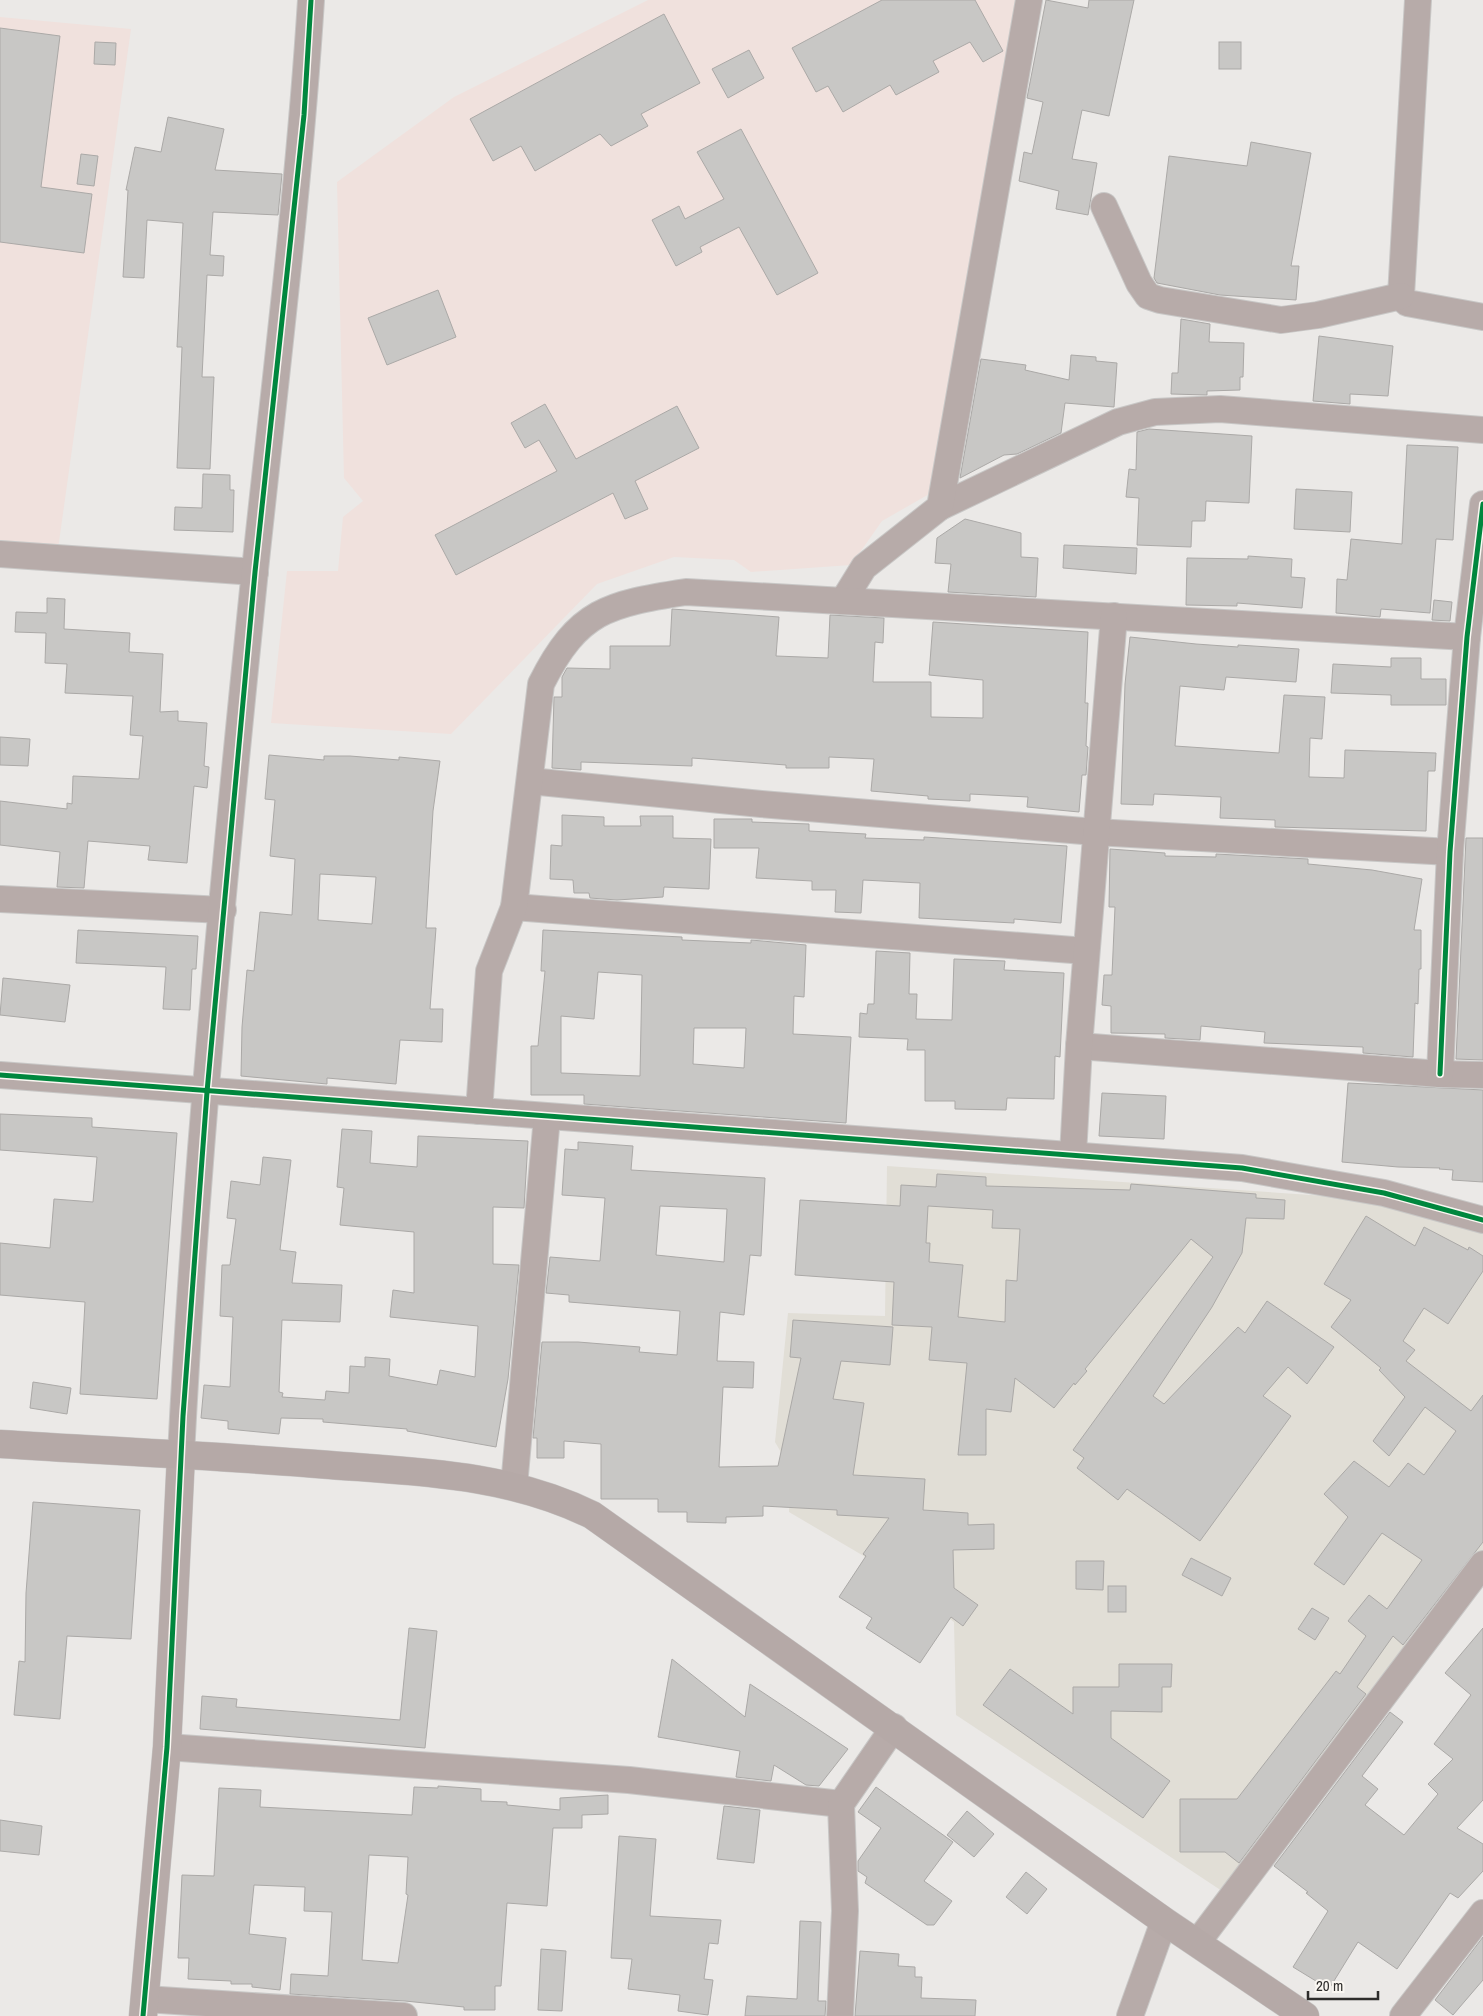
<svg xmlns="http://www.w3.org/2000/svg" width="1483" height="2016" font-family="'Archivo Narrow',sans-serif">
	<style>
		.built { fill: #e1ded6 }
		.medical { fill: #f0e1dd }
		.building { fill: #c8c7c5; stroke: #aba9a7; fill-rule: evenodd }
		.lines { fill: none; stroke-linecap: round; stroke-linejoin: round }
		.minor-casing { stroke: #c8c7c6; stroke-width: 28 }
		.tertiary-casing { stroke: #c8c7c6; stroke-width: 29 }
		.secondary-casing { stroke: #c8c7c6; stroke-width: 29 }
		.minor { stroke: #b7aba9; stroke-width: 26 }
		.tertiary { stroke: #b7aba9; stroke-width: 28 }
		.secondary { stroke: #b5a9a7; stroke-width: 28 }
		.cycleway-casing { stroke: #faf7f2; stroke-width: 8 }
		.cycleway { stroke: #00873e; stroke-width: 5 }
	</style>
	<rect width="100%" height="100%" fill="#ebe9e7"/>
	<polygon class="built" points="887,1166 1355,1198 1483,1232 1483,1552 1222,1891 956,1715 954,1622 862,1555 789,1512 790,1468 775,1442 788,1313 885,1316"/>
	<g class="medical">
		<polygon points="648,0 1017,0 931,493 882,521 851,565 751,572 734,560 674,557 597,584 451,734 271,723 287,571 338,571 343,517 363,501 344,478 337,182 454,97"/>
		<polygon points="0,17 131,29 58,549 0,545"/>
	</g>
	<g class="building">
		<polygon points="882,0 975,0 1003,51 983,62 970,42 933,61 939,72 896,95 890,85 843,112 828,86 816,92 792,48"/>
		<polygon points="1046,0 1088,8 1089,0 1134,0 1109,116 1082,110 1072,159 1097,163 1088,215 1056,209 1059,191 1019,181 1024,152 1032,154 1043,102 1027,98"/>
		<polygon points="664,14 700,83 641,114 648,126 611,146 600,134 535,171 521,146 493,161 470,119"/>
		<polygon points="0,28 60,36 41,187 92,194 84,253 0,242"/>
		<polygon points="95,42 116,43 115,65 94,64"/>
		<rect x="1219" y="42" width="22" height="27"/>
		<polygon points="749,50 764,78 728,98 712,69"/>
		<polygon points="168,117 224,129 215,170 282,174 278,215 213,212 210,255 224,256 223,276 207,275 202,377 214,377 210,469 177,468 182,347 177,347 183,223 147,220 144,278 123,277 128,190 126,190 135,147 161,152"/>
		<polygon points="741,129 818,273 777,295 739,227 700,247 702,252 676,266 652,220 679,206 685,219 724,199 697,152"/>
		<polygon points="1251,142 1311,153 1291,266 1299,266 1296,300 1220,295 1157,283 1154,278 1169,156 1247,166"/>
		<polygon points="81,154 98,156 94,186 77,184"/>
		<polygon points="438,290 456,337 387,365 368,318"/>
		<polygon points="1181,319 1210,324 1209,342 1244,343 1243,377 1240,377 1240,390 1207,391 1207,395 1171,394 1172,373 1178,373"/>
		<polygon points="1319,336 1393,346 1388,396 1350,394 1350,404 1313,401"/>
		<polygon points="1071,355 1096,357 1096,361 1117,363 1114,407 1065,403 1061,433 1017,454 1004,455 960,478 981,359 1026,365 1025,370 1069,380"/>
		<polygon points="545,404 576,459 677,406 699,448 635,481 648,509 625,519 613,493 456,575 435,535 557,471 539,440 525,448 511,423"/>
		<polygon points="1149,429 1252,436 1249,503 1206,501 1205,521 1192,521 1191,547 1137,545 1139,498 1126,497 1129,469 1136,470 1137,432"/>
		<polygon points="1407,445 1458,447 1453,540 1436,539 1430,613 1381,609 1380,617 1336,613 1337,579 1347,580 1351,539 1402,544"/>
		<polygon points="203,474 230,475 230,490 234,490 233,532 174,530 175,507 202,508"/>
		<polygon points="1296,489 1352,492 1350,532 1294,529"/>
		<polygon points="965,519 1021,533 1021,557 1038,558 1036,597 948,592 951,564 935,563 937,538"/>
		<polygon points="1064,545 1137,548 1136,574 1063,568"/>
		<polygon points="1248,556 1292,559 1291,577 1305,578 1302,608 1237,603 1237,606 1186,605 1187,558 1248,559"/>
		<polygon points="47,598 65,599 64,629 130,633 129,652 163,654 160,712 178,711 178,721 207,723 204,766 209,767 207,788 194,786 187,863 148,860 150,846 88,841 84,888 57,887 60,852 0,845 0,801 67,809 67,803 72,804 73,776 139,779 143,736 130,735 133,696 65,693 67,664 45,663 46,633 15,632 16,612 47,613"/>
		<polygon points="1434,600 1452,602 1450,621 1432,620"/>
		<polygon points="672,609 779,617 776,656 828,658 830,615 884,618 883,643 875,642 873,682 931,682 931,717 983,718 983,680 929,675 933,622 1088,632 1085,703 1088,703 1086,746 1088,747 1086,775 1082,775 1079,812 1027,807 1028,797 970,794 970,801 928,799 928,796 871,791 874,759 829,757 829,768 786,768 786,765 692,758 692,766 581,762 581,770 552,768 554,697 562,697 562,677 567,668 610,669 610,646 670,646"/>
		<polygon points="1130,637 1196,644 1238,647 1238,645 1299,649 1296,682 1226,677 1224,690 1180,686 1175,746 1279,753 1284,695 1325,697 1322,739 1310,738 1309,777 1344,778 1345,750 1436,753 1435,771 1428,771 1426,831 1275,827 1275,820 1220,818 1221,797 1154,794 1153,805 1121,804 1125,684"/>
		<polygon points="1391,658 1421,658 1421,679 1446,679 1446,705 1391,705 1391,695 1331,693 1333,664 1391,667"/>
		<polygon points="0,737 30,739 28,766 0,765"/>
		<path d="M269 755 324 760V756H350L399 760V757L440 761 433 811 426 928H436L430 1009H443L442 1042 400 1040 396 1084 327 1078V1084L241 1076 242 1027 247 970 254 971 260 912 292 915 295 859 270 856 275 800 265 799ZM320 874 376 877 372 924 318 920Z"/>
		<polygon points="562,815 604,817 604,826 641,826 640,816 673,816 673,838 711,839 709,889 664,887 663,897 617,900 590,898 589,893 574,893 573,880 550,879 551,845 562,846"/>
		<polygon points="714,819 752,819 752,822 809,824 809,831 866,834 865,838 924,840 924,837 1067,846 1061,923 1014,919 1014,923 919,918 920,883 863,880 861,913 835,912 836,890 812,890 812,881 756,878 759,848 714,848"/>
		<polygon points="1466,838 1483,838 1483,1060 1456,1059"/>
		<polygon points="1110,849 1165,853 1165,856 1216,857 1216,854 1308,859 1308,864 1372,870 1422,879 1414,930 1421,930 1421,969 1419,969 1418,1004 1415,1003 1413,1057 1363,1053 1363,1047 1264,1043 1265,1032 1201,1026 1200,1040 1165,1038 1165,1034 1111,1033 1111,1006 1102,1005 1104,975 1112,975 1115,907 1109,907"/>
		<polygon points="78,930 198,936 196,969 192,969 190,1010 163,1009 166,967 76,963"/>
		<path d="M543 930 682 937V940L751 943V940L806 945 804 997 794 996 793 1034 851 1037 846 1123 584 1104V1095H531V1046H538L545 971H541ZM598 972 642 975 640 1076 561 1073V1016L594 1019ZM694 1028H746L744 1068 693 1064Z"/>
		<polygon points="876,951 910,953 909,994 917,994 916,1019 952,1020 954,959 1005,961 1004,970 1064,973 1060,1057 1055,1056 1054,1099 1007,1098 1006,1110 955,1109 955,1101 925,1101 925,1050 907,1050 908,1039 859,1037 860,1013 867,1014 868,1004 874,1004"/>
		<polygon points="3,978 70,985 65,1022 0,1015"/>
		<polygon points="1348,1083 1483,1090 1483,1182 1452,1180 1453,1170 1439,1169 1440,1168 1398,1167 1342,1162"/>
		<polygon points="1102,1093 1166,1096 1164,1139 1099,1136"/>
		<polygon points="0,1114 92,1118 92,1127 177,1133 157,1399 80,1394 85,1302 0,1295 0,1243 50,1248 54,1199 93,1202 97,1157 0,1150"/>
		<polygon points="342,1129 372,1131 370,1163 417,1167 418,1136 528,1141 524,1208 493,1207 493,1264 519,1265 508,1379 496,1447 407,1431 407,1429 323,1422 323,1419 281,1418 279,1434 228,1429 228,1421 201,1418 204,1385 230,1387 233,1317 220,1316 222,1265 230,1265 236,1219 227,1218 231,1181 260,1185 263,1157 291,1160 280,1250 296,1252 292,1283 342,1285 340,1322 282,1320 279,1392 283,1393 282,1397 325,1400 326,1391 349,1393 350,1366 365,1367 365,1357 390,1359 389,1376 437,1385 440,1370 475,1377 478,1326 390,1317 393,1290 414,1293 414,1232 340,1225 344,1188 337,1187"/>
		<path d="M578 1142 633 1146 631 1170 765 1178 761 1256 750 1255 744 1315 720 1312 717 1361 754 1362 753 1388 723 1387 719 1467 778 1466 801 1358 790 1357 793 1320 893 1327 890 1365 841 1361 833 1399 864 1403 853 1475 925 1479 923 1510 968 1513V1525L994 1524V1549L953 1550 954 1588 978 1605 963 1626 951 1617 920 1663 866 1628 872 1618 839 1597 866 1556 863 1554 889 1518 837 1515V1510L763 1506V1516L726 1517V1523L687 1522V1512H658V1499H601V1444L564 1441V1458H537V1438H533L542 1342H578L640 1347 639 1352 677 1355 680 1311 569 1302V1295L546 1293 550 1257 600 1261 605 1198 562 1195 565 1149 578 1150ZM660 1206 727 1209 724 1262 656 1255Z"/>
		<path d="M937 1174 986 1177V1186L1130 1190 1131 1184 1256 1194V1198L1285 1200 1284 1219 1246 1218 1242 1253 1212 1307 1153 1396 1164 1404 1238 1327 1245 1333 1267 1301 1334 1347 1307 1384 1288 1367 1263 1396 1291 1416 1200 1541 1127 1489 1118 1500 1077 1468 1084 1458 1073 1450 1213 1257 1191 1239 1085 1369 1087 1371 1075 1385 1074 1383 1054 1408 1015 1378 1011 1412 986 1409V1455H958L967 1363 929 1360 932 1327 892 1325 894 1282 795 1275 800 1200 900 1206 901 1185 936 1187ZM928 1206 993 1210 992 1228 1020 1229 1017 1281 1006 1280 1005 1322 958 1317 963 1265 929 1262 930 1243H926Z"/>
		<polygon points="1366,1216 1415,1246 1424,1227 1468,1250 1469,1247 1483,1256 1483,1271 1448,1324 1424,1308 1403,1341 1415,1350 1406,1361 1471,1411 1483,1395 1483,1542 1403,1645 1393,1636 1357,1687 1366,1694 1239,1863 1225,1852 1180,1852 1180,1799 1237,1799 1336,1671 1340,1674 1366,1636 1348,1621 1369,1595 1387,1609 1422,1560 1382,1533 1344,1585 1314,1564 1348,1517 1324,1494 1354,1461 1389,1487 1408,1463 1424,1475 1456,1431 1425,1407 1389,1456 1373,1441 1405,1397 1379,1370 1381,1368 1331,1327 1351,1300 1324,1284"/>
		<polygon points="33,1382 71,1388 67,1414 30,1408"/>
		<polygon points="33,1502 140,1510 131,1639 67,1636 60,1719 14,1715 19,1661 25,1662 26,1593"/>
		<polygon points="1191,1558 1231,1578 1222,1596 1182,1575"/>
		<polygon points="1076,1561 1104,1561 1103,1590 1076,1589"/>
		<rect x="1108" y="1586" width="18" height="26"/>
		<polygon points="1312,1608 1329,1618 1315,1640 1298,1629"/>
		<polygon points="409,1628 437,1631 425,1748 200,1729 202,1696 237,1699 236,1707 400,1720"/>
		<polygon points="1483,1628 1483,1800 1457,1828 1483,1844 1483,1871 1458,1898 1450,1893 1397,1969 1358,1942 1329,1989 1293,1967 1328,1911 1306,1893 1308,1892 1274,1866 1390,1712 1403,1722 1362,1776 1378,1789 1365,1805 1404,1835 1438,1794 1428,1784 1453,1759 1434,1744 1471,1695 1445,1673"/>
		<polygon points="672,1659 745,1717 750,1684 848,1749 819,1786 806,1785 774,1765 771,1781 736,1777 740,1751 658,1737"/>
		<polygon points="1119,1664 1172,1664 1171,1687 1162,1687 1162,1712 1111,1711 1111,1738 1170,1781 1143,1818 983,1705 1010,1669 1073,1714 1073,1687 1119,1687"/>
		<path d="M438 1786 481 1789V1801L507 1802V1805L560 1810V1798L608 1795V1814L582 1815V1828H553L547 1906 507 1903 501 1986H495V2010H464V2007L405 2001 290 1994 291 1974 328 1976 332 1912 304 1911 305 1887 254 1885 249 1934 286 1938 280 1990 252 1987V1984H231V1981L188 1979 189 1958H178L182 1875 214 1876 219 1788 261 1790 260 1807 412 1815 414 1787 438 1788ZM369 1855 408 1857 406 1894 408 1895 398 1963 362 1960Z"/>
		<polygon points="876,1787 953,1842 924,1881 952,1901 934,1925 927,1925 865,1883 867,1877 858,1871 858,1861 881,1828 858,1812"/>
		<polygon points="724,1806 760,1810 754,1863 717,1859"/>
		<polygon points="967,1811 994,1834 974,1857 947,1835"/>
		<polygon points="0,1820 42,1826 39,1855 0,1851"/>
		<polygon points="619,1836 656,1839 650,1916 721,1920 718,1944 709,1943 704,1979 713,1980 708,2015 678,2011 680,1995 628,1989 632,1959 611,1958"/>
		<polygon points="1026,1872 1047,1889 1027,1914 1006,1897"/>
		<polygon points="800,1921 821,1922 818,2001 826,2001 825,2016 745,2016 747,1996 797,1999"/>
		<polygon points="1483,1937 1483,1980 1453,2015 1435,2000"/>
		<polygon points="541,1949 566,1951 562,2011 538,2010"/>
		<polygon points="860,1951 899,1954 898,1966 915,1967 915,1977 922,1977 921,1998 976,2000 975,2016 855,2016"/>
	</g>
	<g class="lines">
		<defs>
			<g id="minor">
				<polyline points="1418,0 1401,296 1407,303 1483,317"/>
				<polyline points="1104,206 1139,283 1148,296 1160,300 1281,320 1318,315 1401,296"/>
				<polyline points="940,507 1118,422 1155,412 1220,409 1483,430"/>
				<polyline points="0,554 255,572"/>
				<polyline points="843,601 864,567 940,507 1029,0"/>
				<polyline points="530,781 761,804 1095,832 1450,852"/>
				<polyline points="0,899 223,910"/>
				<polyline points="514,907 1086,951"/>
				<polyline points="1079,1046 1440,1074 1483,1075"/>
				<polyline points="1440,1074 1450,852 1467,637 1483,504"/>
				<polyline points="0,1075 1242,1168 1384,1193 1483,1220"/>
				<path d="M479 1111 489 971 514 907 541 684C578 610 608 604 686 592L1467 637"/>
				<polyline points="1073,1155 1079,1046 1114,616"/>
				<path d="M181 1455C196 1159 225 864 255 570 275 380 299 190 311 0"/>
				<polyline points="514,1486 547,1117"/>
				<polyline points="167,1747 629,1780 841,1804"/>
				<polyline points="1197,1943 1483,1564"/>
				<polyline points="145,1999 404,2016"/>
				<polyline points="840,2016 845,1911 841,1804 894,1727"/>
				<polyline points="1130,2016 1164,1921"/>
				<polyline points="1403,2016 1483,1913"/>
			</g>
			<polyline id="tertiary" points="143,2016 167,1747 181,1455"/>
			<path id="secondary" d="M0 1444C110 1451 220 1456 330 1465 421 1472 508 1474 592 1515L1164 1921 1305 2016"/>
		</defs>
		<use href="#minor" class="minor-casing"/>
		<use href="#tertiary" class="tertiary-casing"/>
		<use href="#secondary" class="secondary-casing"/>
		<use href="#minor" class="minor"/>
		<use href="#tertiary" class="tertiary"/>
		<use href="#secondary" class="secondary"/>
		<defs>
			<g id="cycleway">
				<polyline points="1440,1074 1450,852 1467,637 1483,504"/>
				<polyline points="0,1075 1242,1168 1384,1193 1483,1220"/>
				<polyline points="143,2016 167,1747 183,1416 207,1092 255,572 304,115 311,0"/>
			</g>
		</defs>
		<use href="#cycleway" class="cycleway-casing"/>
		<use href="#cycleway" class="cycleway"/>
	</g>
	<path d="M1308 1991v8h70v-8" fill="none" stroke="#2d2c2b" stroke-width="2.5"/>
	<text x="1316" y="1991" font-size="15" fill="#2d2c2b" stroke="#faf7f2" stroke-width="4" paint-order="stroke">20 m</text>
</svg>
